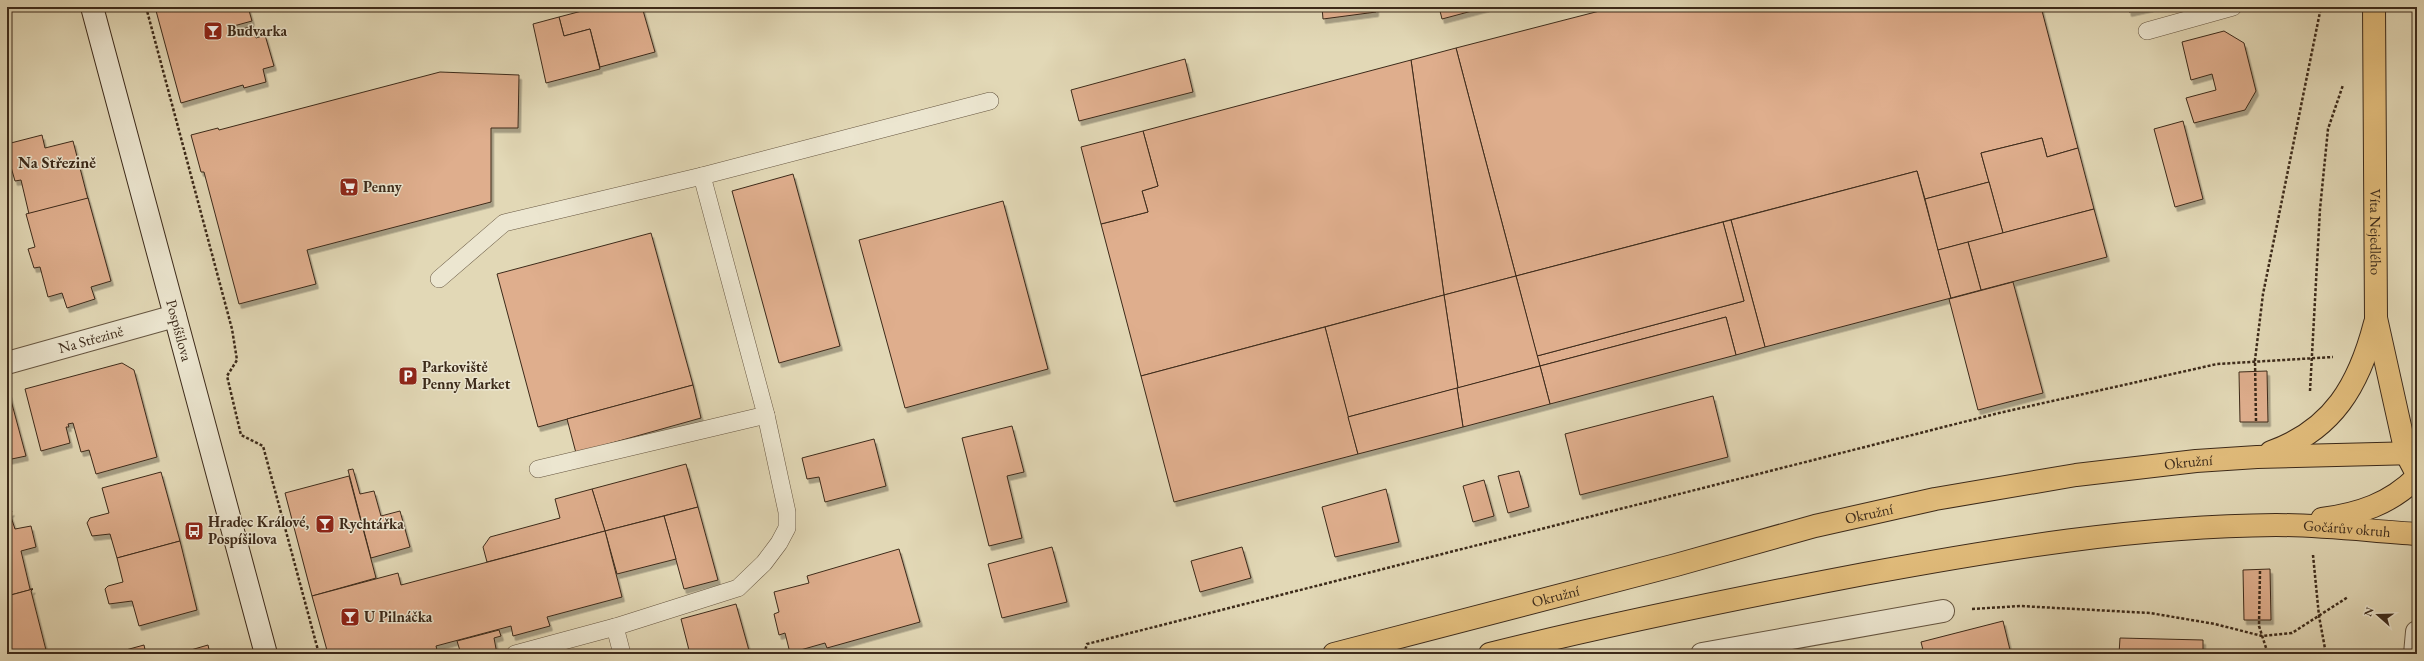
<svg xmlns="http://www.w3.org/2000/svg" width="2424" height="661" font-family="'EB Garamond',serif">
	<style>
		.building { fill: #dfae8d; stroke: #3c2a1a; filter: url(#shadow) }
		.lines { fill: none; stroke-linecap: round; stroke-linejoin: round }
		.lane-casing { stroke: #665641; stroke-width: 18 }
		.street-casing { stroke: #665641; stroke-width: 24 }
		.secondary-casing { stroke: #3c2a1a; stroke-width: 24 }
		.primary-casing { stroke: #3c2a1a; stroke-width: 24 }
		.path { stroke: #3c2a1a; stroke-width: 2.5; stroke-dasharray: 3 2; stroke-linecap: butt }
		.lane { stroke: #ece6d0; stroke-width: 17 }
		.street { stroke: #ece6d0; stroke-width: 22 }
		.secondary { stroke: #ece6d0; stroke-width: 22 }
		.primary { stroke: #e1bc7b; stroke-width: 22 }
		.labels { text-anchor: middle; stroke-width: 3; stroke-linejoin: round; paint-order: stroke }
		.poi-label { font-size: 15px; font-weight: bold; fill: #3c2a1a; stroke: #ece6d0; text-anchor: start }
		.street-label { font-size: 15px; fill: #3c2a1a; stroke: #ece6d0 }
		.neighbourhood-label { font-size: 16px; font-weight: bold; fill: #3c2a1a; stroke: #ece6d0 }
	</style>
	<defs>
		<filter id="shadow"><feDropShadow dx="2.5" dy="4.5" stdDeviation="0" flood-color="#0004"/></filter>
	</defs>
	<rect width="100%" height="100%" fill="#e2d8b6"/>
	<filter id="stains"><feTurbulence type="fractalNoise" baseFrequency=".005" numOctaves="4"/><feColorMatrix values="0 0 0 0 .2 0 0 0 0 .09 0 0 0 0 .02 0 0 0 .5 -.17"/></filter>
	<radialGradient id="worn" r=".72"><stop offset=".6" stop-color="#630" stop-opacity="0"/><stop offset="1" stop-color="#630" stop-opacity=".3"/></radialGradient>
	<g class="building">
		<polygon points="155,7 248,7 252,21 230,27 232,32 253,26 256,38 265,35 274,66 263,69 266,82 244,88 243,85 181,103"/>
		<polygon points="597,7 642,7 655,52 600,67 590,29 564,36 559,17"/>
		<polygon points="1322,7 1376,7 1376,12 1323,19"/>
		<polygon points="1439,7 1487,7 1442,19"/>
		<polygon points="1615,7 2041,7 2078,148 2047,157 2042,138 1981,153 1989,182 1925,199 1917,171 1516,276 1456,48"/>
		<polygon points="2128,7 2151,7 2129,12"/>
		<polygon points="559,17 564,36 590,29 600,69 546,83 533,24"/>
		<polygon points="2224,31 2244,43 2256,91 2245,110 2194,123 2186,98 2216,90 2212,74 2191,80 2182,42"/>
		<polygon points="1456,48 1516,276 1444,295 1411,60"/>
		<polygon points="1185,59 1193,92 1079,121 1071,90"/>
		<polygon points="1411,60 1444,295 1141,376 1101,224 1148,212 1142,191 1158,186 1143,131"/>
		<polygon points="440,72 519,75 518,128 491,128 491,202 307,250 316,284 239,304 204,172 201,172 191,135 218,128 219,130"/>
		<polygon points="2183,121 2203,199 2175,207 2154,129"/>
		<polygon points="1143,131 1158,186 1142,191 1148,212 1101,224 1081,147"/>
		<polygon points="42,135 45,148 73,141 88,199 29,214 21,180 15,181 7,153 7,144"/>
		<polygon points="2042,138 2047,157 2078,148 2094,209 2003,233 1981,153"/>
		<polygon points="1917,171 1951,298 1765,347 1731,220"/>
		<polygon points="793,174 840,346 779,363 732,191"/>
		<polygon points="1989,182 2003,233 1938,250 1925,199"/>
		<polygon points="88,198 111,281 91,287 95,299 67,308 62,293 48,297 40,267 34,268 28,249 35,247 26,214"/>
		<polygon points="1003,201 1048,369 905,408 859,240"/>
		<polygon points="2094,209 2107,257 1981,290 1968,242"/>
		<polygon points="1731,220 1765,347 1736,355 1726,317 1540,366 1537,356 1744,301 1723,222"/>
		<polygon points="1723,222 1744,301 1537,356 1516,276"/>
		<polygon points="651,233 693,385 538,427 497,274"/>
		<polygon points="1968,242 1981,290 1951,298 1938,250"/>
		<polygon points="1516,276 1540,366 1458,388 1444,295"/>
		<polygon points="2013,282 2043,393 1978,410 1949,299"/>
		<polygon points="1444,295 1458,388 1348,417 1325,327"/>
		<polygon points="1726,317 1736,355 1550,404 1540,366"/>
		<polygon points="1325,327 1358,454 1174,502 1141,376"/>
		<polygon points="122,363 134,370 157,457 96,474 89,450 81,452 73,423 68,424 69,427 66,427 70,443 41,451 25,389"/>
		<polygon points="1540,366 1550,404 1463,427 1457,388"/>
		<polygon points="2267,371 2268,422 2240,422 2239,372"/>
		<polygon points="693,385 701,418 576,453 567,419"/>
		<polygon points="1457,388 1463,427 1358,454 1348,417"/>
		<polygon points="7,393 9,393 26,456 7,460"/>
		<polygon points="1713,396 1728,457 1580,495 1565,434"/>
		<polygon points="1012,426 1024,472 1007,476 1022,538 989,546 962,438"/>
		<polygon points="874,439 886,486 825,502 819,477 807,479 802,458"/>
		<polygon points="686,464 698,507 605,531 592,489"/>
		<polygon points="353,469 360,494 374,491 381,516 400,511 410,547 371,558 348,470"/>
		<polygon points="1519,471 1529,507 1508,513 1498,476"/>
		<polygon points="161,472 180,541 117,558 110,534 92,536 87,523 90,518 109,513 102,488"/>
		<polygon points="349,476 376,578 312,596 285,493"/>
		<polygon points="1484,480 1494,516 1473,522 1463,486"/>
		<polygon points="592,489 605,531 487,562 483,547 490,537 560,518 555,499"/>
		<polygon points="1386,489 1399,542 1335,557 1322,507"/>
		<polygon points="698,507 718,580 684,589 664,516"/>
		<polygon points="12,511 10,514 15,529 31,526 36,547 21,551 30,589 33,589 7,596 7,513"/>
		<polygon points="664,516 676,559 617,574 605,531"/>
		<polygon points="605,531 622,597 547,617 550,626 513,636 511,626 436,646 438,654 328,654 312,596 398,573 401,585"/>
		<polygon points="180,541 197,610 139,626 132,601 109,604 105,589 108,586 123,582 117,558"/>
		<polygon points="1052,547 1067,602 1002,618 988,564"/>
		<polygon points="1242,547 1251,578 1200,592 1191,561"/>
		<polygon points="899,549 920,622 827,648 825,643 790,653 785,633 779,635 774,614 779,612 774,592 809,583 807,576"/>
		<polygon points="2270,569 2271,620 2244,620 2243,570"/>
		<polygon points="33,589 31,591 47,654 7,654 7,596"/>
		<polygon points="736,604 750,654 690,654 681,619"/>
		<polygon points="2003,621 2011,654 1924,654 1921,642"/>
		<polygon points="499,630 501,636 494,638 497,654 461,654 457,641"/>
		<polygon points="2120,638 2203,640 2203,654 2119,654"/>
		<polygon points="144,645 146,654 111,654"/>
		<polygon points="208,645 210,654 177,654"/>
	</g>
	<g class="lines">
		<defs>
			<g id="lane">
				<polyline points="2147,31 2233,7"/>
				<polyline points="439,279 504,223 702,176 990,101"/>
				<polyline points="538,469 766,415 702,176"/>
				<polyline points="615,627 622,654"/>
				<polyline points="515,654 615,627 738,588 764,563 779,543 787,528 787,512 766,415"/>
			</g>
			<g id="street">
				<path id="s1" d="M7 363 175 316"/>
				<polyline points="1702,654 1943,611"/>
				<polyline points="2415,654 2417,632"/>
			</g>
			<g id="secondary">
				<path id="s2" d="M92 7 266 654"/>
			</g>
			<g id="primary">
				<path id="s3" d="M2374 7 2376 318 2406 453 2417 474"/>
				<path d="M2271 452C2333 430 2359 385 2375 323"/>
				<path d="M2322 519C2359 514 2390 504 2417 477"/>
				<path id="s4" d="M1334 654 1676 565 1815 526 1935 499 2076 475 2196 461 2257 457 2417 453"/>
				<path id="s5" d="M1490 654C1613 623 1738 598 1864 574 2000 549 2137 526 2276 525 2323 525 2370 531 2417 534"/>
			</g>
		</defs>
		<use href="#lane" class="lane-casing"/>
		<use href="#street" class="street-casing"/>
		<use href="#secondary" class="secondary-casing"/>
		<use href="#primary" class="primary-casing"/>
		<g class="path">
			<polyline points="146,7 232,329 237,360 227,376 241,435 263,446 319,654"/>
			<polyline points="2310,391 2320,209 2328,129 2343,85"/>
			<polyline points="2256,421 2255,360 2263,294 2321,7"/>
			<polyline points="2313,555 2319,616 2326,654"/>
			<polyline points="2260,571 2259,626 2268,654"/>
			<polyline points="1972,609 2020,606 2150,613 2215,624 2262,636 2292,633 2348,597"/>
			<polyline points="1084,654 1087,644 1999,413 2217,364 2333,357"/>
		</g>
		<use href="#lane" class="lane"/>
		<use href="#street" class="street"/>
		<use href="#secondary" class="secondary"/>
		<use href="#primary" class="primary"/>
	</g>
	<defs>
		<symbol id="bar-square" viewBox="-11 -11 22 22"><rect x="-9" y="-9" width="18" height="18" rx="4" fill="#8f2418" stroke="#ece6d0"/><path d="M-6-5H6L.8 .8V4.5H3.5V6h-7V4.5H-.8V.8Z" fill="#fff"/></symbol>
		<symbol id="supermarket-square" viewBox="-11 -11 22 22"><rect x="-9" y="-9" width="18" height="18" rx="4" fill="#8f2418" stroke="#ece6d0"/><path d="M-6-5.5h2.5l.6 2H6L4.5 2H-2.5L-4.4-4H-6ZM-1.5 3.2a1.3 1.3 0 1 0 .1 0ZM3 3.2a1.3 1.3 0 1 0 .1 0Z" fill="#fff"/></symbol>
		<symbol id="parking-square" viewBox="-11 -11 22 22"><rect x="-9" y="-9" width="18" height="18" rx="4" fill="#8f2418" stroke="#ece6d0"/><path d="M-3.5-5.5H1a3.5 3.5 0 0 1 0 7H-1V5.5H-3.5ZM-1-3.4V-.6H.8a1.4 1.4 0 0 0 0-2.8Z" fill="#fff"/></symbol>
		<symbol id="bus-square" viewBox="-11 -11 22 22"><rect x="-9" y="-9" width="18" height="18" rx="4" fill="#8f2418" stroke="#ece6d0"/><path d="M-5-6H5V4H4V6H2V4H-2V6H-4V4H-5ZM-3.5-4V0h7V-4ZM-3.5 1.2v1.5H-2V1.2ZM2 1.2v1.5H3.5V1.2Z" fill="#fff"/></symbol>
	</defs>
	<g fill-rule="evenodd">
		<use href="#bar-square" x="202" y="20" width="22" height="22"/>
		<use href="#supermarket-square" x="338" y="176" width="22" height="22"/>
		<use href="#parking-square" x="397" y="365" width="22" height="22"/>
		<use href="#bar-square" x="314" y="513" width="22" height="22"/>
		<use href="#bus-square" x="183" y="520" width="22" height="22"/>
		<use href="#bar-square" x="339" y="606" width="22" height="22"/>
	</g>
	<g class="labels">
		<g class="poi-label">
			<text x="227" y="36">Budvarka</text>
			<text x="363" y="192">Penny</text>
			<text x="422" y="372">Parkoviště<tspan x="422" dy="17">Penny Market</tspan></text>
			<text x="208" y="527">Hradec Králové,<tspan x="208" dy="17">Pospíšilova</tspan></text>
			<text x="339" y="529">Rychtářka</text>
			<text x="364" y="622">U Pilnáčka</text>
		</g>
		<g class="street-label">
			<text dy="5" stroke="none"><textPath href="#s3" startOffset="225">Víta Nejedlého</textPath></text>
			<text dy="5" stroke="none"><textPath href="#s2" startOffset="335">Pospíšilova</textPath></text>
			<text dy="5" stroke="none"><textPath href="#s1" startOffset="87">Na Střezině</textPath></text>
			<text dy="5" stroke="none"><textPath href="#s4" startOffset="877">Okružní</textPath></text>
			<text dy="5" stroke="none"><textPath href="#s4" startOffset="553">Okružní</textPath></text>
			<text dy="5" stroke="none"><textPath href="#s5" startOffset="869">Gočárův okruh</textPath></text>
			<text dy="5" stroke="none"><textPath href="#s4" startOffset="229">Okružní</textPath></text>
		</g>
		<g class="neighbourhood-label">
			<text x="57" y="168">Na Střezině</text>
		</g>
	</g>
	<rect width="2424" height="661" fill="none" stroke="#e2d8b6" stroke-width="24"/>
	<rect x="8" y="8" width="2408" height="645" fill="none" stroke="#3c2a1a" stroke-width="2"/>
	<rect x="12" y="12" width="2400" height="637" fill="none" stroke="#3c2a1a"/>
	<g transform="translate(2378 615) rotate(290)" stroke="#ece6d0" stroke-width="3" paint-order="stroke">
	<path d="M0-3L7 15L0 10L-7 15Z" fill="#3c2a1a"/>
	<text y="-6" font-size="11" font-weight="bold" text-anchor="middle" fill="#3c2a1a">N</text>
	</g>
	<rect width="100%" height="100%" filter="url(#stains)"/>
	<rect width="100%" height="100%" fill="url(#worn)"/>
</svg>
